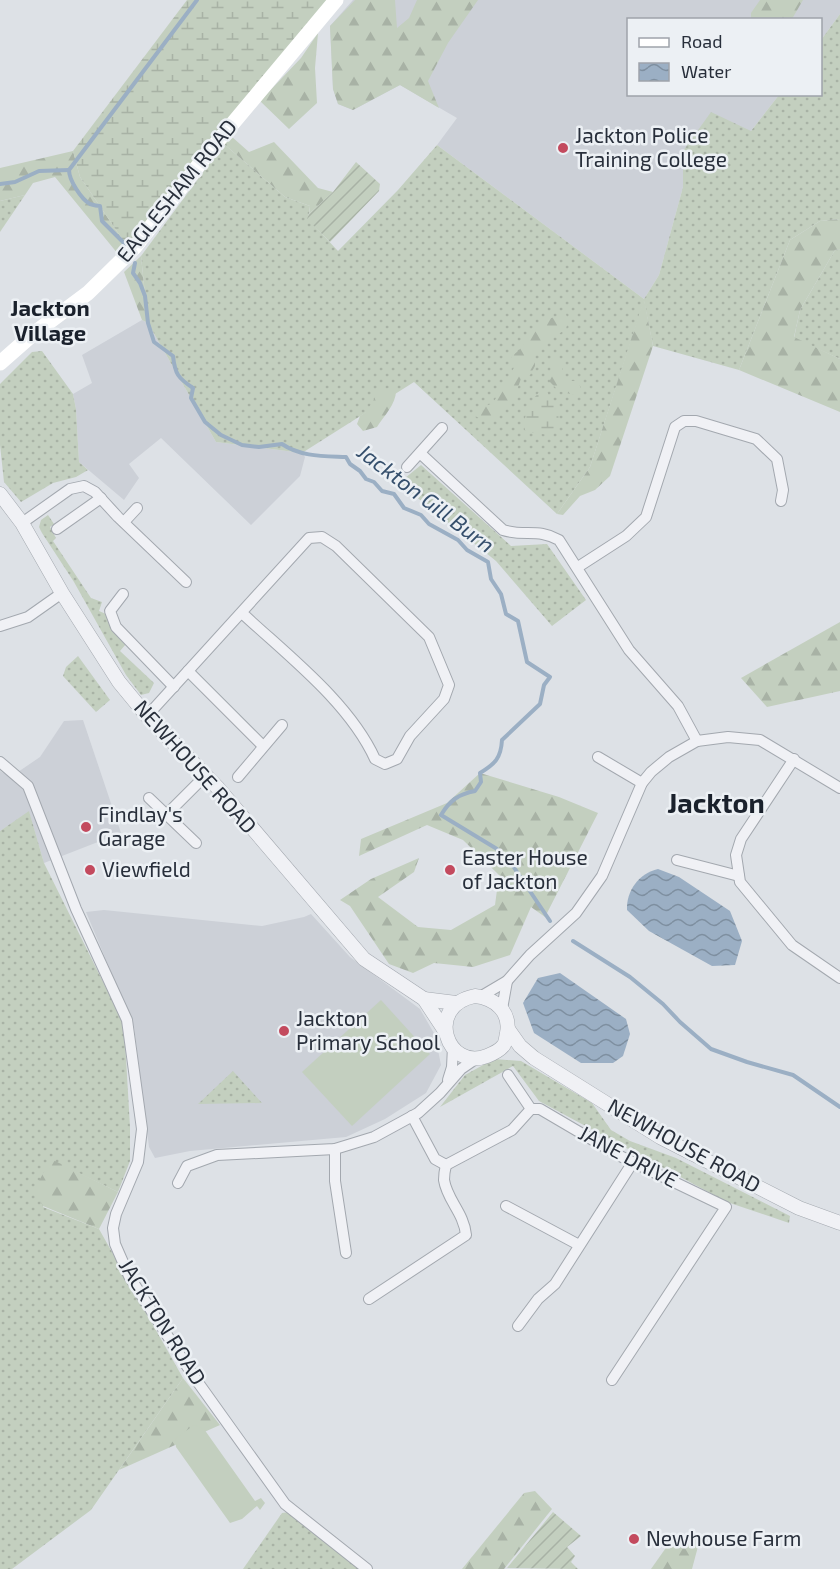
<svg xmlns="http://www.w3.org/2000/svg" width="840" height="1569" font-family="'Exo 2',sans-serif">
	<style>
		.built { fill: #ccd0d7 }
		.grass { fill: url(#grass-dots) }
		.forest { fill: url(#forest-firs) }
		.wetland { fill: url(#wetland-marsh) }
		.garden { fill: url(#garden-furrows) }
		.pitch { fill: #c3cfbf }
		.water { fill: url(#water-waves) }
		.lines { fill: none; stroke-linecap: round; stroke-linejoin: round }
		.stream { stroke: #9bafc4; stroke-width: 4 }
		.minor-casing { stroke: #a3a8af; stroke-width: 12 }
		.tertiary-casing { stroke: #a3a8af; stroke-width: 15 }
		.minor { stroke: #f0f1f5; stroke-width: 10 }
		.tertiary { stroke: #f0f1f5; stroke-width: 14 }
		.secondary { stroke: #fff; stroke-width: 15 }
		.poi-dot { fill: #c34a5e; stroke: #ecf0f4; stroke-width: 2 }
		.labels { text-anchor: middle; stroke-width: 5; stroke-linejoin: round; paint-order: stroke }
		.poi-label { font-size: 21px; fill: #282f3b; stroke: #ecf0f4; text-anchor: start }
		.street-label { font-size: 21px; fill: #282f3b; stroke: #ecf0f4 }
		.neighbourhood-label { font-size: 22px; font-weight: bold; fill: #1a212c; stroke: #ecf0f4 }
		.water-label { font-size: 22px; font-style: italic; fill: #354f6c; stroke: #ecf0f4 }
		.district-label { font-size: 27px; font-weight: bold; fill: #1a212c; stroke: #ecf0f4 }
	</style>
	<defs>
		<pattern id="grass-dots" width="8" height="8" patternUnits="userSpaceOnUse" patternTransform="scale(1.5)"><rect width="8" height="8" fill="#c3cfbf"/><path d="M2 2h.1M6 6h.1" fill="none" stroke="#a8b2a5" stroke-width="1.8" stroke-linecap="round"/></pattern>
		<pattern id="forest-firs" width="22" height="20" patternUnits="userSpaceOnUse" patternTransform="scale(1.5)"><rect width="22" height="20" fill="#c3cfbf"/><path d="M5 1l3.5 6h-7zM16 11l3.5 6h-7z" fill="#a8b2a5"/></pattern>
		<pattern id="wetland-marsh" width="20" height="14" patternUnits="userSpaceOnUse" patternTransform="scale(1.5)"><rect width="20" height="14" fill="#c3cfbf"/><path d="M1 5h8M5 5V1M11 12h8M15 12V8" fill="none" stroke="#a8b2a5"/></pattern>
		<pattern id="garden-furrows" width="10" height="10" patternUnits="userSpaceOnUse" patternTransform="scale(1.5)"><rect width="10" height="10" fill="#c3cfbf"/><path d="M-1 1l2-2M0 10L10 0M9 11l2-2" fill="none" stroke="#a8b2a5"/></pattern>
		<pattern id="water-waves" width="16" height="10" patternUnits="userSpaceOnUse" patternTransform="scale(1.5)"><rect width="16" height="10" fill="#9bafc4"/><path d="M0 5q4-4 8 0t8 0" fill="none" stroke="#7e8fa0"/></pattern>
	</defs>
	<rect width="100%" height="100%" fill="#dde1e6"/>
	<g class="built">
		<polygon points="353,0 840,0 840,14 821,40 820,20 628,20 628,94 779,95 751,131 683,151 683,187 659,275 644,299 437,145 457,118 400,85 353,110 338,104 333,89 330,26"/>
		<polygon points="142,320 148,323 216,442 302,453 305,457 300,476 251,525 161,438 129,464 139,478 124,500 79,462 76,409 73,394 92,383 82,355"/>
		<polygon points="83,720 121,833 44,863 29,812 0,831 0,771 13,779 18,772 40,757 64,721"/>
		<polygon points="104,910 262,926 304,917 311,914 350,957 420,1009 435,1035 441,1065 426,1093 385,1119 346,1137 190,1151 155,1158 149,1147 134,1027 86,912"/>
	</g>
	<g class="grass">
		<polygon points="840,14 840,219 820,221 790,240 739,370 653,346 644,301 590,467 557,514 414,382 302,453 216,442 148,323 141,256 224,144 285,197 310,206 308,219 338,251 398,190 437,145 644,299 659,275 683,187 683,151 711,112 751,131 779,95 820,94 821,40"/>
		<polygon points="25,195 0,232 0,201"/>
		<polygon points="840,249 840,359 794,338 800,310 835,250"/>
		<polygon points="42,351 73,394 76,409 79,462 88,470 76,477 53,483 21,502 4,482 0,445 0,384 32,352"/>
		<polygon points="421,465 511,546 547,544 586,600 552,626 496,561 399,483"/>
		<polygon points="48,515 54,524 50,527 56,538 53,541 91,598 102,602 99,611 106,614 126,644 120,651 154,683 149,693 141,695 126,675 74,582 42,533 39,527 41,520"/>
		<polygon points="78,656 110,700 96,712 63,676 66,667"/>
		<polygon points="29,811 44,863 124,1024 130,1127 130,1161 118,1192 51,1160 43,1207 99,1229 183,1378 91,1510 12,1569 0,1569 0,831"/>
		<polygon points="494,1059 521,1061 592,1103 611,1130 630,1141 676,1158 790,1216 789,1223 727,1202 539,1101 513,1066 440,1107 465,1075"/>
		<polygon points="233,1071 262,1103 198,1104"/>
		<polygon points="289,1512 361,1569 243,1569 282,1513"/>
	</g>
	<g class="forest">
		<polygon points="355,0 395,0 397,28 409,18 417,0 478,0 448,43 428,81 439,108 400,85 353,110 338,104 333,89 330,26"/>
		<polygon points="760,0 803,0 792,19 751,19 751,13"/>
		<polygon points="318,33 315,68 317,103 289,129 260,101 301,58"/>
		<polygon points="231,136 249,152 274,142 318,188 333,192 309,214 310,206 285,197 224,144"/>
		<polygon points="73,151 80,177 127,246 118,254 55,177 33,183 25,195 0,201 0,168"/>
		<polygon points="840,219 840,249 835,250 800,310 794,337 840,359 840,412 739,370 790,240 820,221"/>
		<polygon points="141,256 147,315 148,323 142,320 124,272"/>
		<polygon points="644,299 653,346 610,476 595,490 580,496 563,515 557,514 590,467"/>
		<path d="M566 314 568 321 566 329 551 339 535 356V366L530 375H522C518 389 513 401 503 410 497 415 492 416 487 422L475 416 476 410 493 403 515 366 511 356C527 348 523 335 537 329L540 321Z"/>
		<polygon points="556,360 562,363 562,373 566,381 575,381 580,386 580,393 574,395 559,391 550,382 551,362"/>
		<path d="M391 388 396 391C396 404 384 416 377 427L363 431 357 424 360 416 366 412 380 390Z"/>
		<polygon points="840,622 840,691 767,707 741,678"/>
		<polygon points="480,773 559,797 598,813 545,917 531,907 510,955 473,967 434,963 413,973 389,964 350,906 340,900 371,879 419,858 414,872 378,897 418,927 451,930 495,905 499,875 463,840 427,825 359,856 361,839 447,803"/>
		<polygon points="51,1159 118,1192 99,1229 43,1206 34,1190"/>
		<polygon points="183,1378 220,1425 119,1470"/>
		<polygon points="535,1491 552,1509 504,1569 462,1569 524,1493"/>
		<polygon points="700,1539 692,1569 651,1569 670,1542"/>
	</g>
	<g class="wetland">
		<polygon points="187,0 327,0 127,246 80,177 73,151"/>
		<path d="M541 391 548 393V398L556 404C559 416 561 425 552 435 547 435 528 432 525 430 522 418 531 398 541 391Z"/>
	</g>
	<g class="garden">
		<polygon points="356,162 380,184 379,191 330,242 307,219 309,214 333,192"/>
		<polygon points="553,1512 581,1536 567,1547 575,1556 571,1562 578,1569 507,1568"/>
	</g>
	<g class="pitch">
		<polygon points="381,1000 430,1054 352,1126 302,1072"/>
		<polygon points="194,1425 204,1429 255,1501 261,1498 265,1503 260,1510 257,1506 242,1519 230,1523 176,1447 175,1439"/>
	</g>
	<g class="water">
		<path d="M658 869 679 877 730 911 742 941 735 965 712 966 649 931 627 910C626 891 639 873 658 869Z"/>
		<polygon points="560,973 626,1019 630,1034 623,1056 613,1063 581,1063 534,1033 523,1003 538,978"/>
	</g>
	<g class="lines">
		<g class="stream">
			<polyline points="69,170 197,0"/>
			<path d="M69 170C69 180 81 199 90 204 93 205 96 206 100 206L102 221 125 244"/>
			<polyline points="0,184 15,182 39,171 69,170"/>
			<path d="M135 263 133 273 140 283 145 296 148 323 154 342 173 356C175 374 178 378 193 388L191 398 205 422 221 435 242 445 259 447 282 444C301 457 324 456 346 457L350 464 360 471 366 479 374 482 382 491 394 494 404 508 421 515 429 524 458 540 467 550 488 562 491 579 501 594 506 614 518 621 527 662 550 677 544 685 540 704 502 740C501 758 495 764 480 773L481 782 475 791C459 794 450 800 441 815L497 849 513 866 550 921"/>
			<polyline points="573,941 630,977 663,1004 680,1022 711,1049 747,1062 793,1075 840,1107"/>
		</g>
		<defs>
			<g id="minor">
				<path d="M421 454 503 530C525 537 538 528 559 540L629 650 678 706 697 741"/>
				<polyline points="407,467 442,428"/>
				<polyline points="124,522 137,508"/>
				<polyline points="22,523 70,489 84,486 95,492 118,517 186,582"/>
				<polyline points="57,529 101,498"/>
				<polyline points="578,567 626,536 646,517 675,427 684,421 696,421 756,439 777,459 783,490 781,501"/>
				<polyline points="123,594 110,611 116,627 174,687"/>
				<polyline points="0,626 28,617 62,593"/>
				<polyline points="188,671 263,746"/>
				<path d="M147 716 309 538 322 537 336 546 429 637 449 685 444 699 410 736 397 759 385 764 375 759C349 702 287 655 242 613"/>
				<polyline points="598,757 642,783"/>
				<polyline points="794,759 741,839 736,855 740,882 792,945 840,978"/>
				<polyline points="0,762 28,786 76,909 127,1020 142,1129 138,1162 116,1214 113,1228 115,1244 129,1276 192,1374 285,1504 367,1569"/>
				<polyline points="238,777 282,725"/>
				<polyline points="149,798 196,843"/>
				<polyline points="167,814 206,775"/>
				<polyline points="677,860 739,876"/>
				<polyline points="480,997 507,981 530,955 576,913 602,876 642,783 651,772 669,757 697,741 728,737 760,740 840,788"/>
				<polyline points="502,1009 507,981"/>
				<polyline points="508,1075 531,1109"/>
				<polyline points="448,1080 452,1067 453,1047"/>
				<polyline points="412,1116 435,1159 446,1165 512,1130 531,1109 540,1109 620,1156 726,1207 612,1380"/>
				<polyline points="335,1149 335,1181 346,1253"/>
				<polyline points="178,1183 187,1166 217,1155 335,1149 374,1137 418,1113 440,1093 461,1069 477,1058"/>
				<polyline points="506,1206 579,1245"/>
				<path d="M369 1299 466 1235C464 1213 447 1200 444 1180 444 1175 445 1169 446 1165"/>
				<polyline points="518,1326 538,1299 555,1284 633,1162"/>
			</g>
			<g id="tertiary">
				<polyline points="0,494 22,523 62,593 119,682 147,716 218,788 364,959 424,999 445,1031"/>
				<path d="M475 996C495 998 511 1012 507 1033 506 1037 506 1043 503 1046 499 1051 492 1054 487 1056 447 1072 424 1006 475 996Z"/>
				<polyline points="424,999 456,1003"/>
				<polyline points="508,1029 520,1046 534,1058 660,1137 799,1208 840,1223"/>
			</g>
		</defs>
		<use href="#minor" class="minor-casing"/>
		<use href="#tertiary" class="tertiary-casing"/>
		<use href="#minor" class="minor"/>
		<use href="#tertiary" class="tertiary"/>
		<polyline class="secondary" points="0,363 33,334 88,293 135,247 208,153 336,0"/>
	</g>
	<g class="poi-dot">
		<circle cx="563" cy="148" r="6"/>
		<circle cx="86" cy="827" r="6"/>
		<circle cx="90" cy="870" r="6"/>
		<circle cx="450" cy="870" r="6"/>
		<circle cx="284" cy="1031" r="6"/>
		<circle cx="634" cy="1539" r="6"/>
	</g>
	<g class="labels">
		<g class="poi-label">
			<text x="575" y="143">Jackton Police<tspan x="575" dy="24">Training College</tspan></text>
			<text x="98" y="822">Findlay's<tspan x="98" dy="24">Garage</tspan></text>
			<text x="462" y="865">Easter House<tspan x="462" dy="24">of Jackton</tspan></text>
			<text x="102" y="877">Viewfield</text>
			<text x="296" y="1026">Jackton<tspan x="296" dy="24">Primary School</tspan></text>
			<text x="646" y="1546">Newhouse Farm</text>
		</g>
		<g class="street-label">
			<text transform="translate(177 191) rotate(-51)" y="7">EAGLESHAM ROAD</text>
			<text transform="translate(195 767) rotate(48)" y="7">NEWHOUSE ROAD</text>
			<text transform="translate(684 1146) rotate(29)" y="7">NEWHOUSE ROAD</text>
			<text transform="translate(628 1157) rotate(28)" y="7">JANE DRIVE</text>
			<text transform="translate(162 1322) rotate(58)" y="7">JACKTON ROAD</text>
		</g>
		<g class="neighbourhood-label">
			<text x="50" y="316">Jackton<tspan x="50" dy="25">Village</tspan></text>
		</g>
		<g class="water-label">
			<text transform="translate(426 498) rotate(37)" y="8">Jackton Gill Burn</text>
		</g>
		<g class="district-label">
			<text x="716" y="813">Jackton</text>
		</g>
	</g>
	<rect x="627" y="18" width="195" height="78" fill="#ecf0f4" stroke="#9ea3aa" stroke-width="1.5"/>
	<rect x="639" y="38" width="30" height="9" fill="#ffffff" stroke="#9ea3aa" stroke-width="1.5"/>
	<text x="681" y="48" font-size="18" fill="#282f3b">Road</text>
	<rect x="639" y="63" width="30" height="18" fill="url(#water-waves)" stroke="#9ea3aa" stroke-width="1.5"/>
	<text x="681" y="78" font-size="18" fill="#282f3b">Water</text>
</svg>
